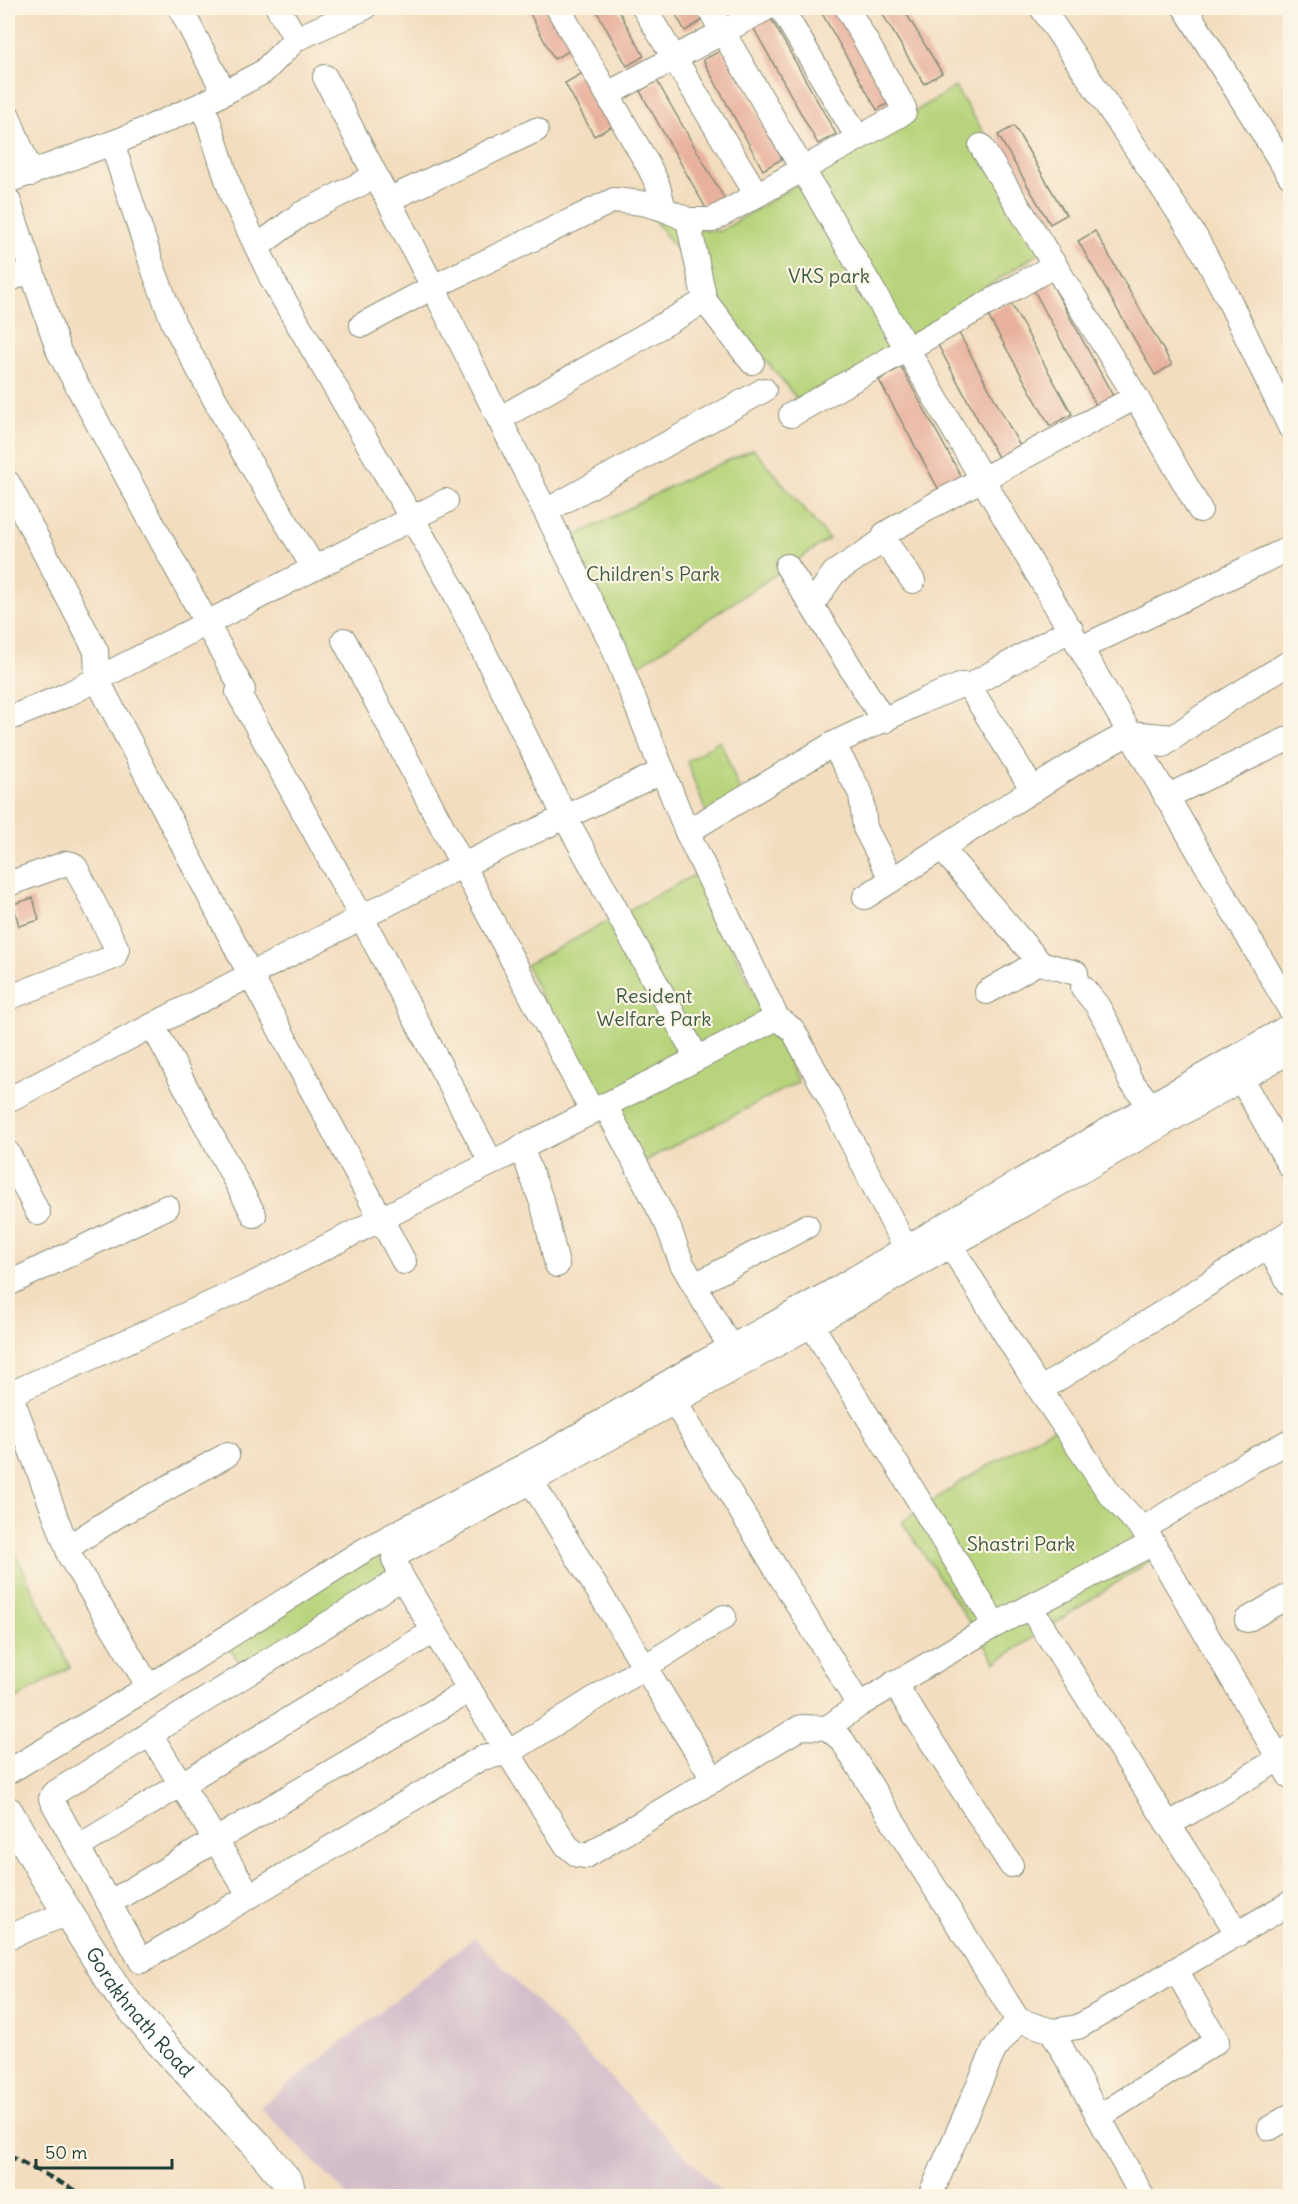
<svg xmlns="http://www.w3.org/2000/svg" width="1298" height="2204" font-family="Delius,sans-serif">
	<style>
		.industrial { fill: #d1bdca }
		.green { fill: #b7d47b; stroke: #6b8858; stroke-width: 1.5 }
		.building { fill: #e8b19d }
		.lines { fill: none; stroke-linecap: round; stroke-linejoin: round }
		.minor-casing { stroke: #898d7a; stroke-width: 26 }
		.major-casing { stroke: #898d7a; stroke-width: 32 }
		.minor { stroke: #fff; stroke-width: 24 }
		.major { stroke: #fff; stroke-width: 30 }
		.rail { stroke: #1f3d34; stroke-width: 4.5; stroke-dasharray: 9 4.5; stroke-linecap: butt }
		.labels { text-anchor: middle; stroke-width: 4.5; stroke-linejoin: round; paint-order: stroke }
		.park-label { font-size: 20px; fill: #3d5b42; stroke: #fcf5e5 }
		.street-label { font-size: 20px; fill: #1f3d34; stroke: #fcf5e5 }
	</style>
	<rect width="100%" height="100%" fill="#fcf5e5"/>
	<filter id="ink" filterUnits="userSpaceOnUse"><feTurbulence type="fractalNoise" baseFrequency=".0167" numOctaves="2"/><feDisplacementMap in="SourceGraphic" scale="12" xChannelSelector="R" yChannelSelector="G"/><feConvolveMatrix kernelMatrix="1 2 1 2 8 2 1 2 1" color-interpolation-filters="sRGB"/></filter>
	<filter id="wash" filterUnits="userSpaceOnUse"><feTurbulence type="fractalNoise" baseFrequency=".008" numOctaves="4" result="noise"/><feDisplacementMap in="SourceGraphic" scale="24" xChannelSelector="R" yChannelSelector="G"/><feGaussianBlur stdDeviation="1.35" result="paint"/><feColorMatrix in="noise" values="0 0 0 0 0 0 0 0 0 0 0 0 0 0 0 0 0 1.4 0 .05"/><feComposite in="paint" operator="in"/></filter>
	<g filter="url(#wash)">
		<rect width="100%" height="100%" fill="#f3ddbf"/>
		<polygon class="industrial" points="474,1938 725,2196 348,2196 260,2107"/>
		<g class="green">
			<polygon points="955,87 1053,244 803,406 693,271 646,209 693,230 721,231"/>
			<polygon points="754,449 829,539 624,675 562,543 681,481"/>
			<polygon points="720,740 749,814 712,828 687,762"/>
			<polygon points="696,874 798,1082 625,1171 526,965"/>
			<polygon points="1062,1423 1160,1554 996,1662 902,1522 959,1483"/>
			<polygon points="8,1539 70,1667 8,1704"/>
			<polygon points="374,1547 390,1576 243,1667 224,1641"/>
		</g>
		<g id="blocks">
			<g class="building">
				<polygon points="527,8 551,8 573,49 554,59"/>
				<polygon points="595,8 617,8 644,56 627,66"/>
				<polygon points="672,8 696,8 703,20 685,31"/>
				<polygon points="819,8 845,8 897,98 877,110"/>
				<polygon points="879,8 903,8 942,73 924,84"/>
				<polygon points="770,17 836,134 818,144 753,27"/>
				<polygon points="722,50 782,159 763,170 703,60"/>
				<polygon points="584,72 613,126 594,136 565,83"/>
				<polygon points="657,81 725,200 707,210 640,91"/>
				<polygon points="1014,126 1066,215 1050,224 998,135"/>
				<polygon points="1095,231 1172,365 1155,375 1078,241"/>
				<polygon points="1047,275 1113,396 1096,405 1031,285"/>
				<polygon points="1010,302 1072,414 1050,426 987,314"/>
				<polygon points="959,333 1021,448 999,459 938,345"/>
				<polygon points="901,367 962,478 939,490 879,380"/>
				<polygon points="33,898 39,920 19,926 13,904"/>
			</g>
		</g>
	</g>
	<g filter="url(#ink)">
		<use href="#blocks" fill-opacity="0" stroke="#898d7a" stroke-width="1.5"/>
		<g class="lines">
			<defs>
				<g id="minor">
					<polyline points="180,8 224,92"/>
					<polyline points="278,8 296,39"/>
					<polyline points="558,8 648,165 657,183 664,209"/>
					<polyline points="644,8 757,195"/>
					<polyline points="709,8 1290,1009"/>
					<polyline points="781,8 858,138"/>
					<polyline points="1042,8 1196,238 1228,298 1290,427"/>
					<polyline points="1185,8 1290,176"/>
					<polyline points="325,77 433,287 614,200 642,203 664,209 688,220 712,220 898,116 904,112 904,108 847,8"/>
					<polyline points="608,94 767,8"/>
					<polyline points="8,116 31,174"/>
					<polyline points="112,143 153,268 174,324 244,453 314,568"/>
					<polyline points="981,146 1136,397 1200,510"/>
					<polyline points="8,181 123,139 203,104 263,72 296,39 364,8"/>
					<polyline points="8,200 59,352 243,690"/>
					<polyline points="388,200 536,130"/>
					<polyline points="257,247 301,214 376,176"/>
					<polyline points="8,280 30,271"/>
					<polyline points="705,301 752,362"/>
					<polyline points="362,325 433,287 612,644 687,832 777,1018 793,1030 829,1097 906,1249"/>
					<polyline points="791,415 1055,265"/>
					<polyline points="499,419 705,301 688,220"/>
					<polyline points="8,483 96,651 97,679 251,976 404,1262"/>
					<polyline points="546,511 764,390"/>
					<polyline points="787,566 884,721"/>
					<polyline points="913,581 884,540 885,534 932,506 1136,397"/>
					<polyline points="812,605 834,573 884,540"/>
					<polyline points="344,640 592,1111"/>
					<polyline points="1081,648 1290,548"/>
					<polyline points="969,686 1071,629"/>
					<polyline points="238,692 362,918 491,1162"/>
					<polyline points="8,719 66,695 446,501"/>
					<polyline points="1163,745 1203,716 1290,662"/>
					<polyline points="663,771 565,817 697,1058"/>
					<polyline points="1166,797 1290,738"/>
					<polyline points="687,832 833,744"/>
					<polyline points="942,849 1036,958 1035,964 987,992"/>
					<polyline points="892,880 865,828 861,794 833,744 927,699 962,685 969,686 1033,790"/>
					<polyline points="8,884 67,863 72,864 76,868 117,949 114,957 8,998"/>
					<polyline points="865,897 1078,761 1129,733 1174,737"/>
					<polyline points="1036,962 1076,973"/>
					<polyline points="1083,988 1097,1005 1112,1032 1130,1080 1151,1106"/>
					<polyline points="153,1026 254,1215"/>
					<polyline points="1241,1079 1290,1166"/>
					<polyline points="8,1100 461,866 565,817 452,587 273,281 232,195 203,104"/>
					<polyline points="605,1105 668,1226 682,1264 731,1348"/>
					<polyline points="521,1147 543,1205 557,1265"/>
					<polyline points="8,1153 38,1213"/>
					<polyline points="1290,1232 1040,1390 1110,1494 1148,1535 1290,1777"/>
					<polyline points="943,1233 1040,1390"/>
					<polyline points="1268,1247 1290,1284"/>
					<polyline points="8,1284 167,1207"/>
					<polyline points="695,1285 807,1226"/>
					<polyline points="811,1324 995,1625"/>
					<polyline points="10,1393 68,1550"/>
					<polyline points="8,1395 247,1287 777,1018"/>
					<polyline points="674,1401 859,1705"/>
					<polyline points="531,1481 714,1780"/>
					<polyline points="1143,1529 1250,1462 1290,1441"/>
					<path d="M402 1578 394 1559 400 1553C699 1391 995 1221 1290 1051"/>
					<polyline points="1030,1607 1238,1934"/>
					<polyline points="724,1617 508,1753 481,1758 141,1961 51,1799 53,1794 402,1578 508,1753 567,1846 578,1855 586,1856 801,1727 827,1728 842,1740 1018,2020 1052,2031 1078,2027 1290,1903"/>
					<polyline points="1247,1620 1290,1595"/>
					<polyline points="894,1683 1011,1865"/>
					<polyline points="149,1687 69,1555 70,1546 118,1515 227,1455"/>
					<polyline points="827,1728 859,1705 995,1625 1153,1543"/>
					<polyline points="150,1734 250,1896"/>
					<polyline points="8,1772 149,1687 361,1552 552,1451 686,1372 828,1294 1073,1150 1290,1026"/>
					<polyline points="1168,1825 1279,1759 1290,1748"/>
					<polyline points="78,1847 434,1631"/>
					<polyline points="109,1903 470,1690"/>
					<polyline points="8,1937 68,1913"/>
					<polyline points="1052,2031 1142,2196"/>
					<polyline points="1099,2117 1217,2041 1176,1970"/>
					<polyline points="1270,2128 1290,2116"/>
					<polyline points="930,2196 994,2050 1018,2020"/>
				</g>
				<g id="major">
					<path id="s1" d="M8 1812 46 1878 118 1992 160 2042 257 2145 288 2182 291 2196"/>
				</g>
			</defs>
			<use href="#minor" class="minor-casing"/>
			<use href="#major" class="major-casing"/>
			<use href="#minor" class="minor"/>
			<use href="#major" class="major"/>
			<polyline class="rail" points="8,2155 86,2196"/>
		</g>
	</g>
	<g class="labels">
		<g class="park-label">
			<text x="829" y="283">VKS park</text>
			<text x="653" y="581">Children's Park</text>
			<text x="654" y="1003">Resident<tspan x="654" dy="23">Welfare Park</tspan></text>
			<text x="1021" y="1551">Shastri Park</text>
		</g>
		<g class="street-label">
			<text dy="7" stroke="none"><textPath href="#s1" startOffset="240">Gorakhnath Road</textPath></text>
		</g>
	</g>
	<rect width="1298" height="2204" fill="none" stroke="#fcf5e5" stroke-width="30"/>
	<path d="M36 2159v9h136v-9" fill="none" stroke="#1f3d34" stroke-width="3"/>
	<text x="45" y="2159" font-size="18" fill="#1f3d34" stroke="#fcf5e5" stroke-width="4.5" paint-order="stroke">50 m</text>
</svg>
